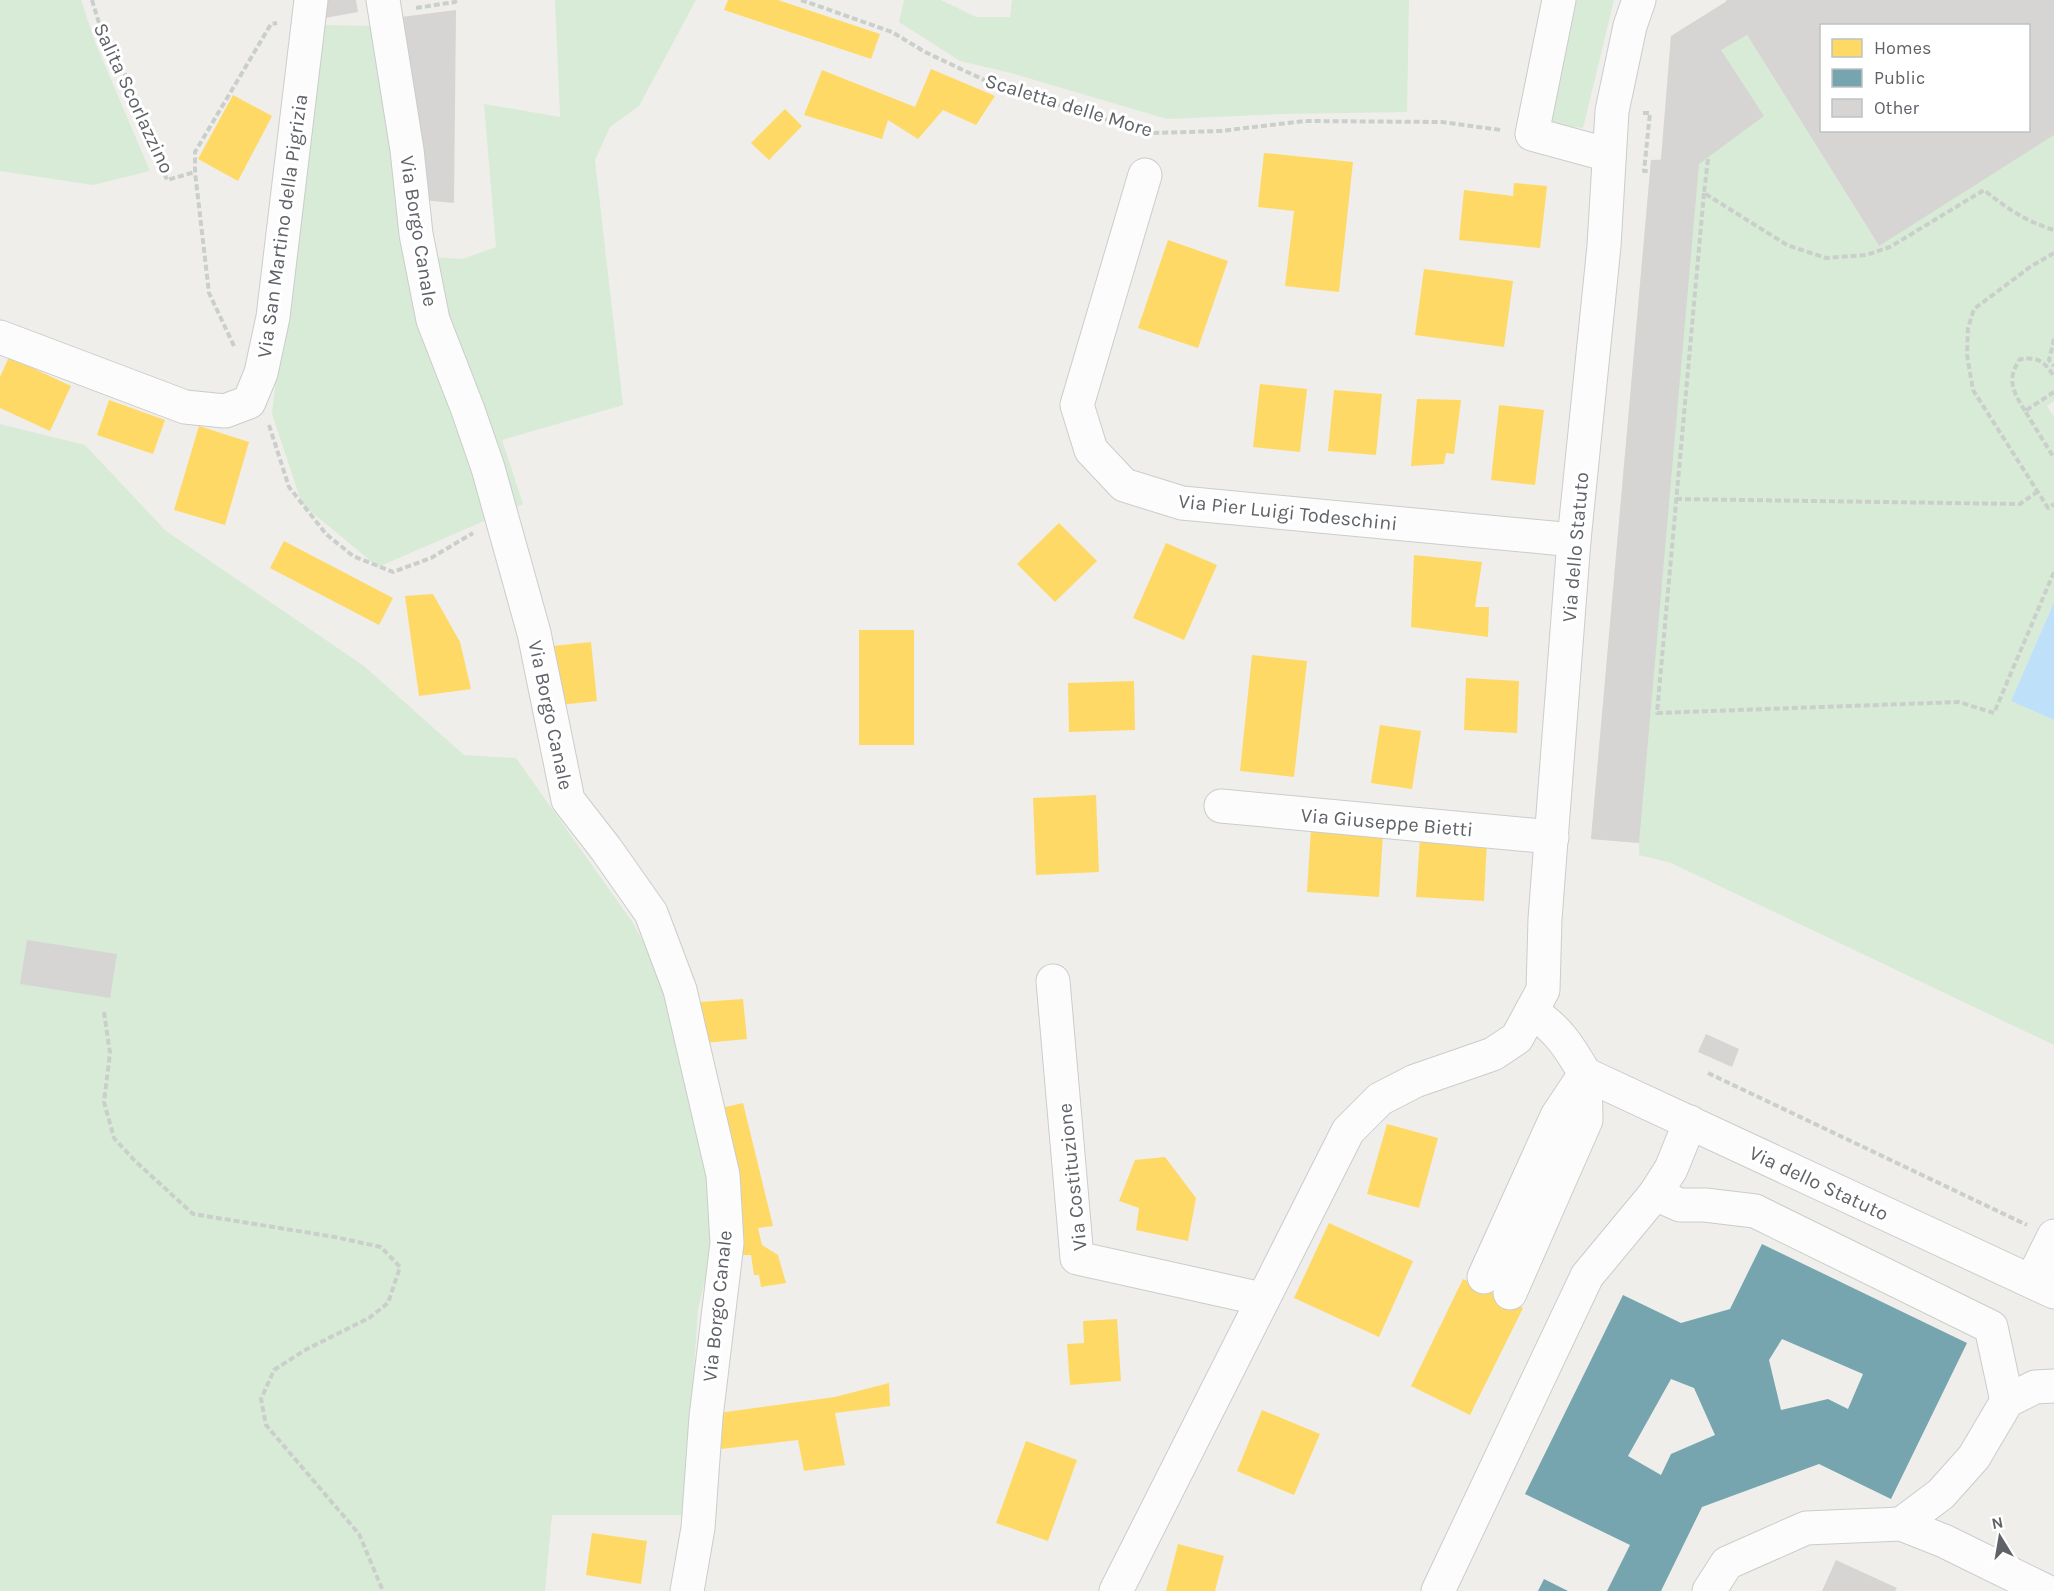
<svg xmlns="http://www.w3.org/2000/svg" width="2054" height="1591" font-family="Karla,sans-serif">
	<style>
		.green { fill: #d8ebd6 }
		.water { fill: #bfe0f9 }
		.homes { fill: #ffd966 }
		.public { fill: #76a5af; fill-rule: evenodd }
		.building { fill: #d6d5d3; fill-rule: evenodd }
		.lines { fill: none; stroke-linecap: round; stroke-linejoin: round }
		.minor-casing { stroke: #cbcccc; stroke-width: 35 }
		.path { stroke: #cacfcc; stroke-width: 4; stroke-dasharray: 6 3; stroke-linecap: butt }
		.minor { stroke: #fdfcfc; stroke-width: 33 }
		.labels { text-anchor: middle; stroke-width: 6; stroke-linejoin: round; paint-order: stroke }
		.street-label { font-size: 20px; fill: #5f6368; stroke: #fff }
	</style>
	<rect width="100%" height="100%" fill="#efeeea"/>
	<g class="green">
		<polygon points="0,0 81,0 95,42 150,171 93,185 0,171"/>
		<polygon points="555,0 696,0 639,106 610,127 595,160 623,405 502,440 523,504 378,567 302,504 272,414 308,112 324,25 379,26 412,256 463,259 496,247 484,104 560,117"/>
		<polygon points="904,0 941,0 976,17 1010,17 1012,0 1409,0 1407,112 1281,114 1167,119 1011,73 960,61 899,22"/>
		<polygon points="1567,0 1614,0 1583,128 1552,124 1547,115"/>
		<polygon points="1726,0 1804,0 1747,35 1878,245 2054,135 2054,401 2047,406 2054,417 2054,602 2011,701 2054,720 2054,1045 1671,863 1639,855 1639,843 1591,839 1651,160 1661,159 1671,36 1726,2"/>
		<polygon points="0,424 85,445 166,531 364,666 464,755 516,758 633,923 677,1006 709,1138 716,1236 698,1309 684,1515 552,1515 545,1591 0,1591"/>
	</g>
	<polygon class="water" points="2054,602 2054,720 2011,701"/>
	<g class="homes">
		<polygon points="728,0 778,0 880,34 871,59 724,10"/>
		<polygon points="931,69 995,96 976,125 943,110 918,139 888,120 882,139 804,115 822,70 915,107"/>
		<polygon points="233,95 272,116 238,181 198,159"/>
		<polygon points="785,109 802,126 769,160 751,143"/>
		<polygon points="1264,153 1353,162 1339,292 1285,286 1294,211 1258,207"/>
		<polygon points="1514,183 1547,186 1540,248 1459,240 1464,190 1513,196"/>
		<polygon points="1168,240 1228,261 1198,348 1138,328"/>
		<polygon points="1424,269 1513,281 1504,347 1415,335"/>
		<polygon points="9,357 71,386 50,431 0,408 0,377"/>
		<polygon points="1260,384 1307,389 1300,452 1253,447"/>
		<polygon points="1334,390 1382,394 1376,455 1328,451"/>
		<polygon points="1417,399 1461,400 1454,454 1446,453 1444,464 1411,466"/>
		<polygon points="109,400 165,420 153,454 97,435"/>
		<polygon points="1499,405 1544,410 1535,485 1491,480"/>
		<polygon points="199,426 249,442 225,525 174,510"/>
		<polygon points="1059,523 1097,561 1055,602 1017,564"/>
		<polygon points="284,541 393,598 379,625 270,568"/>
		<polygon points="1166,543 1217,565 1184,640 1133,618"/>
		<polygon points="1414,555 1482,562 1475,607 1489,607 1488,637 1411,627"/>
		<polygon points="433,594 460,642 471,689 419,696 405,596"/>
		<rect x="859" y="630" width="55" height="115"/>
		<polygon points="591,642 597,701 559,705 553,646"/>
		<polygon points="1252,655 1307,661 1294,777 1240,771"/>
		<polygon points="1466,678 1519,681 1517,733 1464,730"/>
		<polygon points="1134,681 1135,730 1069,732 1068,683"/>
		<polygon points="1380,725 1421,731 1412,789 1371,783"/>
		<polygon points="1096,795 1099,872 1036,875 1033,798"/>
		<polygon points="1311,829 1383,833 1379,897 1307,892"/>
		<polygon points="1420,837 1487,840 1484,901 1416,897"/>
		<polygon points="743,999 747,1039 704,1043 700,1002"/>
		<polygon points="743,1103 773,1226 758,1228 762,1245 778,1255 786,1283 761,1287 759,1275 754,1275 751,1255 733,1255 716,1109"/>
		<polygon points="1387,1124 1438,1138 1419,1208 1367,1194"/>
		<polygon points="1165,1157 1196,1198 1188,1241 1136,1230 1139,1208 1119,1201 1135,1160"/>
		<polygon points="1329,1223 1413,1261 1379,1337 1294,1298"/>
		<polygon points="1463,1279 1523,1308 1470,1415 1411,1386"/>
		<polygon points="1117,1319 1121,1381 1070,1385 1067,1344 1084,1343 1083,1321"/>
		<polygon points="889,1383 890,1406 835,1413 845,1465 804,1471 798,1440 712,1450 718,1413 835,1397"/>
		<polygon points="1262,1410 1320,1434 1294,1495 1237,1471"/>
		<polygon points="1026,1441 1077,1460 1048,1541 996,1523"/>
		<polygon points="592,1533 647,1541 641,1584 586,1575"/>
		<polygon points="1178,1544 1224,1556 1215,1591 1166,1591"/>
	</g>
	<g class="public">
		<path d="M1762 1244 1967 1343 1891 1499 1819 1464 1702 1507 1661 1591H1607L1630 1545 1525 1494 1623 1295 1681 1323 1730 1309ZM1782 1339 1863 1374 1848 1409 1828 1399 1781 1410 1769 1360ZM1671 1379 1694 1388 1715 1435 1671 1454 1661 1475 1628 1456Z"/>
		<polygon points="1544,1579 1568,1591 1538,1591"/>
	</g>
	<g class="building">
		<polygon points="322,0 356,0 358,12 325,18"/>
		<path d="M1726 0H2054V135L1879 246 1747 35 1721 50 1764 116 1699 164 1639 843 1591 839 1651 160H1661L1671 36 1727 1ZM1822 26H2028V130H1822Z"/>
		<polygon points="456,10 454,203 422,200 401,17"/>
		<polygon points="27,940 117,954 110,998 20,984"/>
		<polygon points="1706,1034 1739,1049 1732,1067 1698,1052"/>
		<polygon points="1836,1560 1897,1588 1895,1591 1822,1591"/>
	</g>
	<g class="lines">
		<defs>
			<g id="minor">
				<polyline points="383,0 407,150 416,234 433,320 468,410 488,468 534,633 568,800 606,849 651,913 680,990 723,1175 727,1243 706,1417 698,1528 687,1591"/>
				<polyline points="1559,0 1532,134 1609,155"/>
				<polyline points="1145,175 1077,405 1091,450 1124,485 1182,503 1574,540"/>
				<polyline points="0,337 185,407 225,411 249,402 261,373 273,317 311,0"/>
				<polyline points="1221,806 1552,837"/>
				<polyline points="1053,981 1077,1258 1262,1299"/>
				<path d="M1531 1012C1557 1027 1570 1048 1585 1074L2054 1292"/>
				<polyline points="1655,1194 1671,1169 1690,1122"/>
				<polyline points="1484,1277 1557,1116 1585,1074 1586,1120 1510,1293"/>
				<polyline points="2032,1280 2054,1236"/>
				<polyline points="1901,1524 1941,1494 1974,1457 2007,1401 2035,1387 2054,1386"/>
				<polyline points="1116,1591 1348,1131 1380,1099 1415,1081 1493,1054 1517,1038 1543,990 1545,919 1574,540 1604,246 1612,111 1630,26 1639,0"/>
				<polyline points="1438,1591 1587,1276 1655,1194 1680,1205 1705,1205 1755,1211 1991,1327 2007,1401"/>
				<polyline points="1709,1591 1727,1563 1806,1528 1901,1524 1944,1541 2046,1591"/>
			</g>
		</defs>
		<use href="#minor" class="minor-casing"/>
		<g class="path">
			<polyline points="92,0 99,23 114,46 167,180 195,172"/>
			<polyline points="801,0 892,32 925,52 999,87 1150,133 1220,131 1305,121 1442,122 1501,130"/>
			<polyline points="416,8 455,2 456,0"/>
			<polyline points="1643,113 1650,113 1644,171 1650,171"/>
			<path d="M1708 159 1704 193 1787 245 1826 258 1866 255 1890 247 1984 190C2006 208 2027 222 2054 230"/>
			<polyline points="1704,193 1657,713 1959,702 1994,713 2054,572"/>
			<polyline points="2054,253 2030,267 1974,309 1968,328 1967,355 1973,390 2048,508 2054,504"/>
			<polyline points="2054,339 2049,360 2054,366"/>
			<polyline points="234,346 209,293 195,172 195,152 271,24 277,23"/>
			<polyline points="2054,392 2025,411 2054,458"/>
			<path d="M2025 411C2013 391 2006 380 2020 359 2040 357 2043 361 2054 376"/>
			<polyline points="269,425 289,487 326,534 353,556 393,572 431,558 473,533"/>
			<polyline points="1676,499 2020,504 2037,492"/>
			<polyline points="104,1012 110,1053 104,1102 114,1138 134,1160 193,1214 335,1237 381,1247 400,1267 388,1303 369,1318 305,1350 274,1370 261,1399 266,1425 359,1534 383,1591"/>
			<polyline points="1708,1073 2027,1225"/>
		</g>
		<use href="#minor" class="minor"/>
	</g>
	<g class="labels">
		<g class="street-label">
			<text transform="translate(134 98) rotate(65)" y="7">Salita Scorlazzino</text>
			<text transform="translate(1069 105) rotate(17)" y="7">Scaletta delle More</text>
			<text transform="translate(282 226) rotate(-82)" y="7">Via San Martino della Pigrizia</text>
			<text transform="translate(419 231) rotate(81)" y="7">Via Borgo Canale</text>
			<text transform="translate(1288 512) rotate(6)" y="7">Via Pier Luigi Todeschini</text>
			<text transform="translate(1575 547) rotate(-85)" y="7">Via dello Statuto</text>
			<text transform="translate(551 715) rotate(78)" y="7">Via Borgo Canale</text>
			<text transform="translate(1387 822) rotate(5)" y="7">Via Giuseppe Bietti</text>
			<text transform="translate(1072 1177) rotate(-96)" y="7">Via Costituzione</text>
			<text transform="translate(1819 1183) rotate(25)" y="7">Via dello Statuto</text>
			<text transform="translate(717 1306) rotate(-84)" y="7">Via Borgo Canale</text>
		</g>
	</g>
	<rect x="1820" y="24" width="210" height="108" fill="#ffffff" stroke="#bfc1c3" stroke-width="1.5"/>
	<rect x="1832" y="39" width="30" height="18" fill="#ffd966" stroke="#bfc1c3" stroke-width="1.5"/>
	<text x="1874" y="54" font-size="18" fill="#5f6368">Homes</text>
	<rect x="1832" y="69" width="30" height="18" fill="#76a5af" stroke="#bfc1c3" stroke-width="1.5"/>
	<text x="1874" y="84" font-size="18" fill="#5f6368">Public</text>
	<rect x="1832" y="99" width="30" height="18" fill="#d6d5d3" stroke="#bfc1c3" stroke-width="1.5"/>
	<text x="1874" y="114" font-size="18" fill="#5f6368">Other</text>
	<g transform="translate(2000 1537) rotate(349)" stroke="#ffffff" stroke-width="4.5" paint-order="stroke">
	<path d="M0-4.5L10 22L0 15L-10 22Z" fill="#5f6368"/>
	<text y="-9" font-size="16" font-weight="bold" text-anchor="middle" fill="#5f6368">N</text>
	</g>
</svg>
